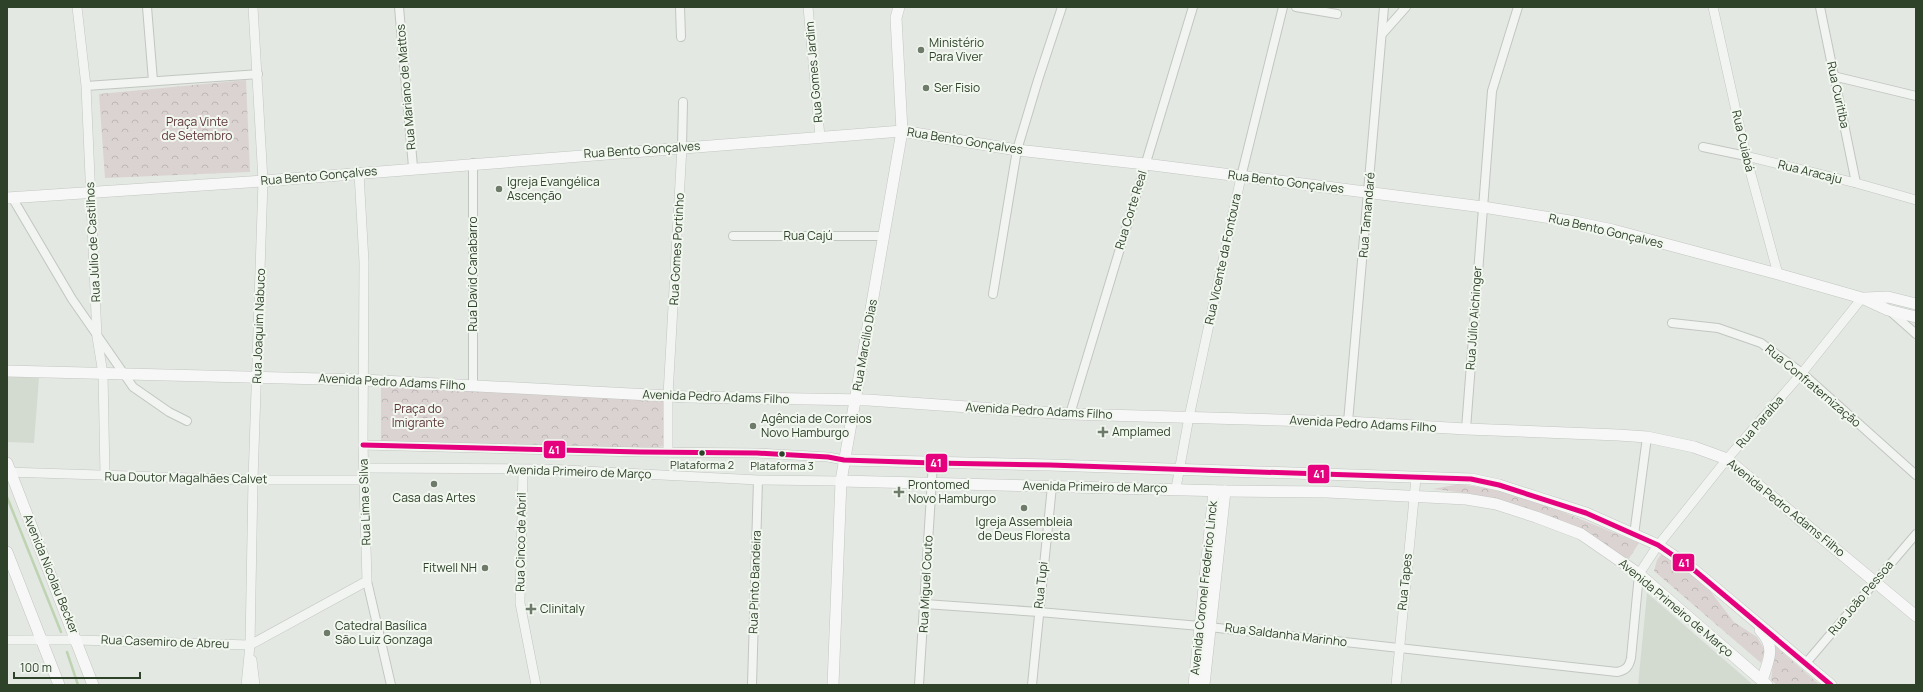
<svg xmlns="http://www.w3.org/2000/svg" width="1923" height="692" font-family="Manrope,sans-serif">
	<style>
		.built { fill: #d3dbd1 }
		.park { fill: url(#park-crowns) }
		.lines { fill: none; stroke-linecap: round; stroke-linejoin: round }
		.stream { stroke: #bdd3b1; stroke-width: 2.5 }
		.minor-casing { stroke: #c2c6c1; stroke-width: 10 }
		.tertiary-casing { stroke: #c2c6c1; stroke-width: 10 }
		.secondary-casing { stroke: #c2c6c1; stroke-width: 12 }
		.minor { stroke: #f2f4f2; stroke-width: 8 }
		.tertiary { stroke: #f2f4f2; stroke-width: 9 }
		.secondary { stroke: #f6f7f6; stroke-width: 11 }
		.bus-1-casing { stroke: #f2f7f0; stroke-width: 8 }
		.bus-1 { stroke: #e5007d; stroke-width: 5 }
		.poi-dot { fill: #6e7b6a; stroke: #f2f7f0; stroke-width: 1.5 }
		.bus-dot { fill: #2e4129; stroke: #f2f7f0; stroke-width: 1.5 }
		.labels { text-anchor: middle; stroke-width: 4; stroke-linejoin: round; paint-order: stroke }
		.bus-label { font-size: 11px; fill: #2e4129; stroke: #f2f7f0 }
		.poi-label { font-size: 12px; fill: #2e4129; stroke: #f2f7f0; text-anchor: start }
		.street-label { font-size: 12px; fill: #2e4129; stroke: #f2f7f0 }
		.park-label { font-size: 12px; fill: #5d3638; stroke: #f2f7f0 }
		.line-badge { stroke: #f2f7f0; stroke-width: 1.5 }
		.badge-label { font-size: 11px; text-anchor: middle; font-weight: bold; fill: #fff }
	</style>
	<defs>
		<pattern id="park-crowns" width="20" height="18" patternUnits="userSpaceOnUse"><rect width="20" height="18" fill="#dbd3d2"/><path d="M2 6a3 3 0 1 1 6 0M12 15a3 3 0 1 1 6 0" fill="none" stroke="#bcb6b4"/></pattern>
	</defs>
	<rect width="100%" height="100%" fill="#e4e8e3"/>
	<g class="built">
		<polygon points="7,376 39,378 34,443 7,442"/>
		<polygon points="1647,593 1751,683 1750,685 1638,685"/>
	</g>
	<g class="park">
		<polygon points="246,80 250,172 105,178 99,94"/>
		<polygon points="381,386 666,398 665,446 640,449 381,442"/>
		<polygon points="1459,484 1493,489 1531,499 1639,543 1628,560 1534,511 1465,493 1433,489"/>
		<polygon points="1663,552 1704,583 1734,622 1757,637 1765,650 1761,663 1654,571 1657,560"/>
		<polygon points="1775,646 1820,685 1777,685 1771,680"/>
	</g>
	<g class="lines">
		<g class="stream">
			<polyline points="7,497 61,632"/>
			<polyline points="67,652 78,685"/>
		</g>
		<defs>
			<g id="minor">
				<polyline points="147,7 153,81"/>
				<polyline points="399,7 413,167"/>
				<polyline points="680,7 681,37"/>
				<polyline points="1296,7 1337,14"/>
				<polyline points="1820,7 1856,183"/>
				<polyline points="1383,33 1406,7"/>
				<polyline points="1833,76 1916,96"/>
				<polyline points="86,86 258,74"/>
				<polyline points="682,147 683,102"/>
				<polyline points="1703,147 1746,156"/>
				<polyline points="473,163 473,385"/>
				<polyline points="1241,177 1283,7"/>
				<polyline points="13,199 72,299 133,387 169,412 187,421"/>
				<polyline points="733,236 883,236"/>
				<polyline points="993,294 1017,150 1038,80 1062,7"/>
				<polyline points="1890,311 1916,334"/>
				<polyline points="1672,323 1718,328 1761,343 1802,373 1916,475"/>
				<polyline points="1070,414 1193,7"/>
				<polyline points="1348,422 1384,7"/>
				<polyline points="1466,429 1492,91 1518,7"/>
				<polyline points="1634,535 1647,437"/>
				<polyline points="367,581 391,685"/>
				<path d="M925 604 1039 612 1200 626 1617 672C1626 670 1629 667 1631 658L1639 574"/>
				<polyline points="1806,663 1916,534"/>
				<polyline points="752,685 758,480"/>
				<polyline points="919,685 933,463"/>
				<polyline points="1032,685 1052,486"/>
			</g>
			<g id="tertiary">
				<polyline points="77,7 86,86 97,337 103,374 105,476"/>
				<polyline points="808,7 820,137"/>
				<polyline points="1713,7 1746,156 1778,274"/>
				<polyline points="1746,156 1856,183 1916,200"/>
				<polyline points="363,445 640,452 757,453 828,457 844,460"/>
				<polyline points="668,451 668,395 682,147"/>
				<polyline points="364,468 546,469 758,480 841,481"/>
				<polyline points="523,470 520,603 536,685"/>
				<polyline points="7,472 253,480 364,480"/>
				<polyline points="1176,488 1189,417 1241,177"/>
				<polyline points="1639,574 1656,548 1727,459 1802,373 1862,298"/>
				<polyline points="7,640 77,640 250,645"/>
				<polyline points="250,645 367,581 363,445 364,262 359,173"/>
				<polyline points="252,660 255,685"/>
				<polyline points="246,685 250,645 253,480 263,181 253,7"/>
				<polyline points="1396,685 1416,478"/>
			</g>
			<g id="secondary">
				<polyline points="7,198 263,181 902,131 1017,150 1145,164 1483,207 1570,221 1613,230 1778,274 1862,298 1888,310 1916,317"/>
				<polyline points="1865,298 1888,297 1916,304"/>
				<polyline points="7,371 363,380 688,397 868,400 1070,414 1348,422 1466,429 1618,435 1647,437 1694,447 1727,459 1916,616"/>
				<polyline points="844,460 1050,465 1471,479 1499,485 1586,513 1658,545 1693,569 1831,685"/>
				<polyline points="7,463 93,685"/>
				<polyline points="841,481 1225,491 1327,492 1466,499 1496,504 1536,517 1581,534 1639,574 1767,685"/>
				<polyline points="7,552 59,685"/>
				<path d="M1760 630C1777 648 1768 660 1762 681"/>
				<polyline points="833,685 841,481 902,131 896,18 899,7"/>
				<polyline points="1194,685 1214,491"/>
				<polyline points="1204,685 1225,491"/>
			</g>
		</defs>
		<use href="#minor" class="minor-casing"/>
		<use href="#tertiary" class="tertiary-casing"/>
		<use href="#secondary" class="secondary-casing"/>
		<use href="#minor" class="minor"/>
		<use href="#tertiary" class="tertiary"/>
		<use href="#secondary" class="secondary"/>
		<defs>
			<polyline id="bus-1" points="363,445 640,452 757,453 828,457 844,460 933,463 1050,465 1471,479 1499,485 1586,513 1658,545 1693,569 1831,685"/>
		</defs>
		<use href="#bus-1" class="bus-1-casing"/>
		<use href="#bus-1" class="bus-1"/>
	</g>
	<g class="poi-dot">
		<circle cx="921" cy="50" r="4"/>
		<circle cx="926" cy="88" r="4"/>
		<circle cx="499" cy="189" r="4"/>
		<circle cx="753" cy="426" r="4"/>
		<path d="M1101 426h4v4h4v4h-4v4h-4v-4h-4v-4h4z"/>
		<circle cx="434" cy="484" r="4"/>
		<path d="M897 486h4v4h4v4h-4v4h-4v-4h-4v-4h4z"/>
		<circle cx="1024" cy="508" r="4"/>
		<circle cx="485" cy="568" r="4"/>
		<path d="M529 603h4v4h4v4h-4v4h-4v-4h-4v-4h4z"/>
		<circle cx="327" cy="633" r="4"/>
	</g>
	<g class="bus-dot">
		<circle cx="702" cy="453" r="3.5"/>
		<circle cx="782" cy="454" r="3.5"/>
	</g>
	<g class="labels">
		<g class="bus-label">
			<text x="702" y="469">Plataforma 2</text>
			<text x="782" y="470">Plataforma 3</text>
		</g>
		<g class="poi-label">
			<text x="929" y="47">Ministério<tspan x="929" dy="14">Para Viver</tspan></text>
			<text x="934" y="92">Ser Fisio</text>
			<text x="507" y="186">Igreja Evangélica<tspan x="507" dy="14">Ascenção</tspan></text>
			<text x="761" y="423">Agência de Correios<tspan x="761" dy="14">Novo Hamburgo</tspan></text>
			<text x="1112" y="436">Amplamed</text>
			<text x="908" y="489">Prontomed<tspan x="908" dy="14">Novo Hamburgo</tspan></text>
			<text x="434" y="502" text-anchor="middle">Casa das Artes</text>
			<text x="1024" y="526" text-anchor="middle">Igreja Assembleia<tspan x="1024" dy="14">de Deus Floresta</tspan></text>
			<text x="477" y="572" text-anchor="end">Fitwell NH</text>
			<text x="540" y="613">Clinitaly</text>
			<text x="335" y="630">Catedral Basílica<tspan x="335" dy="14">São Luiz Gonzaga</tspan></text>
		</g>
		<g class="street-label">
			<text transform="translate(814 72) rotate(-95)" y="4">Rua Gomes Jardim</text>
			<text transform="translate(406 87) rotate(-95)" y="4">Rua Mariano de Mattos</text>
			<text transform="translate(1838 95) rotate(78)" y="4">Rua Curitiba</text>
			<text transform="translate(965 141) rotate(9)" y="4">Rua Bento Gonçalves</text>
			<text transform="translate(1743 141) rotate(77)" y="4">Rua Cuiabá</text>
			<text transform="translate(642 150) rotate(-4)" y="4">Rua Bento Gonçalves</text>
			<text transform="translate(1810 172) rotate(14)" y="4">Rua Aracaju</text>
			<text transform="translate(319 176) rotate(-5)" y="4">Rua Bento Gonçalves</text>
			<text transform="translate(1286 182) rotate(7)" y="4">Rua Bento Gonçalves</text>
			<text transform="translate(1131 210) rotate(-73)" y="4">Rua Corte Real</text>
			<text transform="translate(1367 215) rotate(-85)" y="4">Rua Tamandaré</text>
			<text transform="translate(1606 231) rotate(13)" y="4">Rua Bento Gonçalves</text>
			<text x="808" y="240">Rua Cajú</text>
			<text transform="translate(93 242) rotate(-93)" y="4">Rua Júlio de Castilhos</text>
			<text transform="translate(677 249) rotate(-87)" y="4">Rua Gomes Portinho</text>
			<text transform="translate(1223 259) rotate(-78)" y="4">Rua Vicente da Fontoura</text>
			<text transform="translate(473 274) rotate(-90)" y="4">Rua David Canabarro</text>
			<text transform="translate(1474 318) rotate(-86)" y="4">Rua Júlio Aichinger</text>
			<text transform="translate(259 326) rotate(-88)" y="4">Rua Joaquim Nabuco</text>
			<text transform="translate(865 345) rotate(-80)" y="4">Rua Marcílio Dias</text>
			<text transform="translate(392 382) rotate(3)" y="4">Avenida Pedro Adams Filho</text>
			<text transform="translate(1813 386) rotate(40)" y="4">Rua Confraternização</text>
			<text transform="translate(716 397) rotate(2)" y="4">Avenida Pedro Adams Filho</text>
			<text transform="translate(1039 411) rotate(3)" y="4">Avenida Pedro Adams Filho</text>
			<text transform="translate(1760 422) rotate(-49)" y="4">Rua Paraíba</text>
			<text transform="translate(1363 424) rotate(3)" y="4">Avenida Pedro Adams Filho</text>
			<text transform="translate(579 472) rotate(2)" y="4">Avenida Primeiro de Março</text>
			<text transform="translate(186 478) rotate(1)" y="4">Rua Doutor Magalhães Calvet</text>
			<text transform="translate(1095 487) rotate(1)" y="4">Avenida Primeiro de Março</text>
			<text transform="translate(365 502) rotate(-92)" y="4">Rua Lima e Silva</text>
			<text transform="translate(1786 508) rotate(39)" y="4">Avenida Pedro Adams Filho</text>
			<text transform="translate(521 542) rotate(-89)" y="4">Rua Cinco de Abril</text>
			<text transform="translate(51 574) rotate(68)" y="4">Avenida Nicolau Becker</text>
			<text transform="translate(755 582) rotate(-88)" y="4">Rua Pinto Bandeira</text>
			<text transform="translate(1405 582) rotate(-84)" y="4">Rua Tapes</text>
			<text transform="translate(926 584) rotate(-87)" y="4">Rua Miguel Couto</text>
			<text transform="translate(1041 585) rotate(-84)" y="4">Rua Tupi</text>
			<text transform="translate(1204 588) rotate(-84)" y="4">Avenida Coronel Frederico Linck</text>
			<text transform="translate(1861 598) rotate(-50)" y="4">Rua João Pessoa</text>
			<text transform="translate(1676 608) rotate(40)" y="4">Avenida Primeiro de Março</text>
			<text transform="translate(1286 635) rotate(7)" y="4">Rua Saldanha Marinho</text>
			<text transform="translate(165 642) rotate(2)" y="4">Rua Casemiro de Abreu</text>
		</g>
		<g class="park-label">
			<text x="197" y="126">Praça Vinte<tspan x="197" dy="14">de Setembro</tspan></text>
			<text x="418" y="413">Praça do<tspan x="418" dy="14">Imigrante</tspan></text>
		</g>
	</g>
	<g class="line-badge">
		<rect x="543" y="440" width="23" height="19" rx="4" fill="#e5007d"/>
		<rect x="925" y="453" width="23" height="20" rx="4" fill="#e5007d"/>
		<rect x="1307" y="464" width="23" height="20" rx="4" fill="#e5007d"/>
		<rect x="1672" y="553" width="23" height="19" rx="4" fill="#e5007d"/>
	</g>
	<g class="badge-label">
		<text x="554" y="454">41</text>
		<text x="936" y="467">41</text>
		<text x="1319" y="478">41</text>
		<text x="1684" y="567">41</text>
	</g>
	<rect width="1923" height="692" fill="none" stroke="#2e4129" stroke-width="16"/>
	<path d="M14 672v6h126v-6" fill="none" stroke="#2e4129" stroke-width="2"/>
	<text x="20" y="672" font-size="12" fill="#2e4129" stroke="#f2f7f0" stroke-width="3" paint-order="stroke">100 m</text>
</svg>
